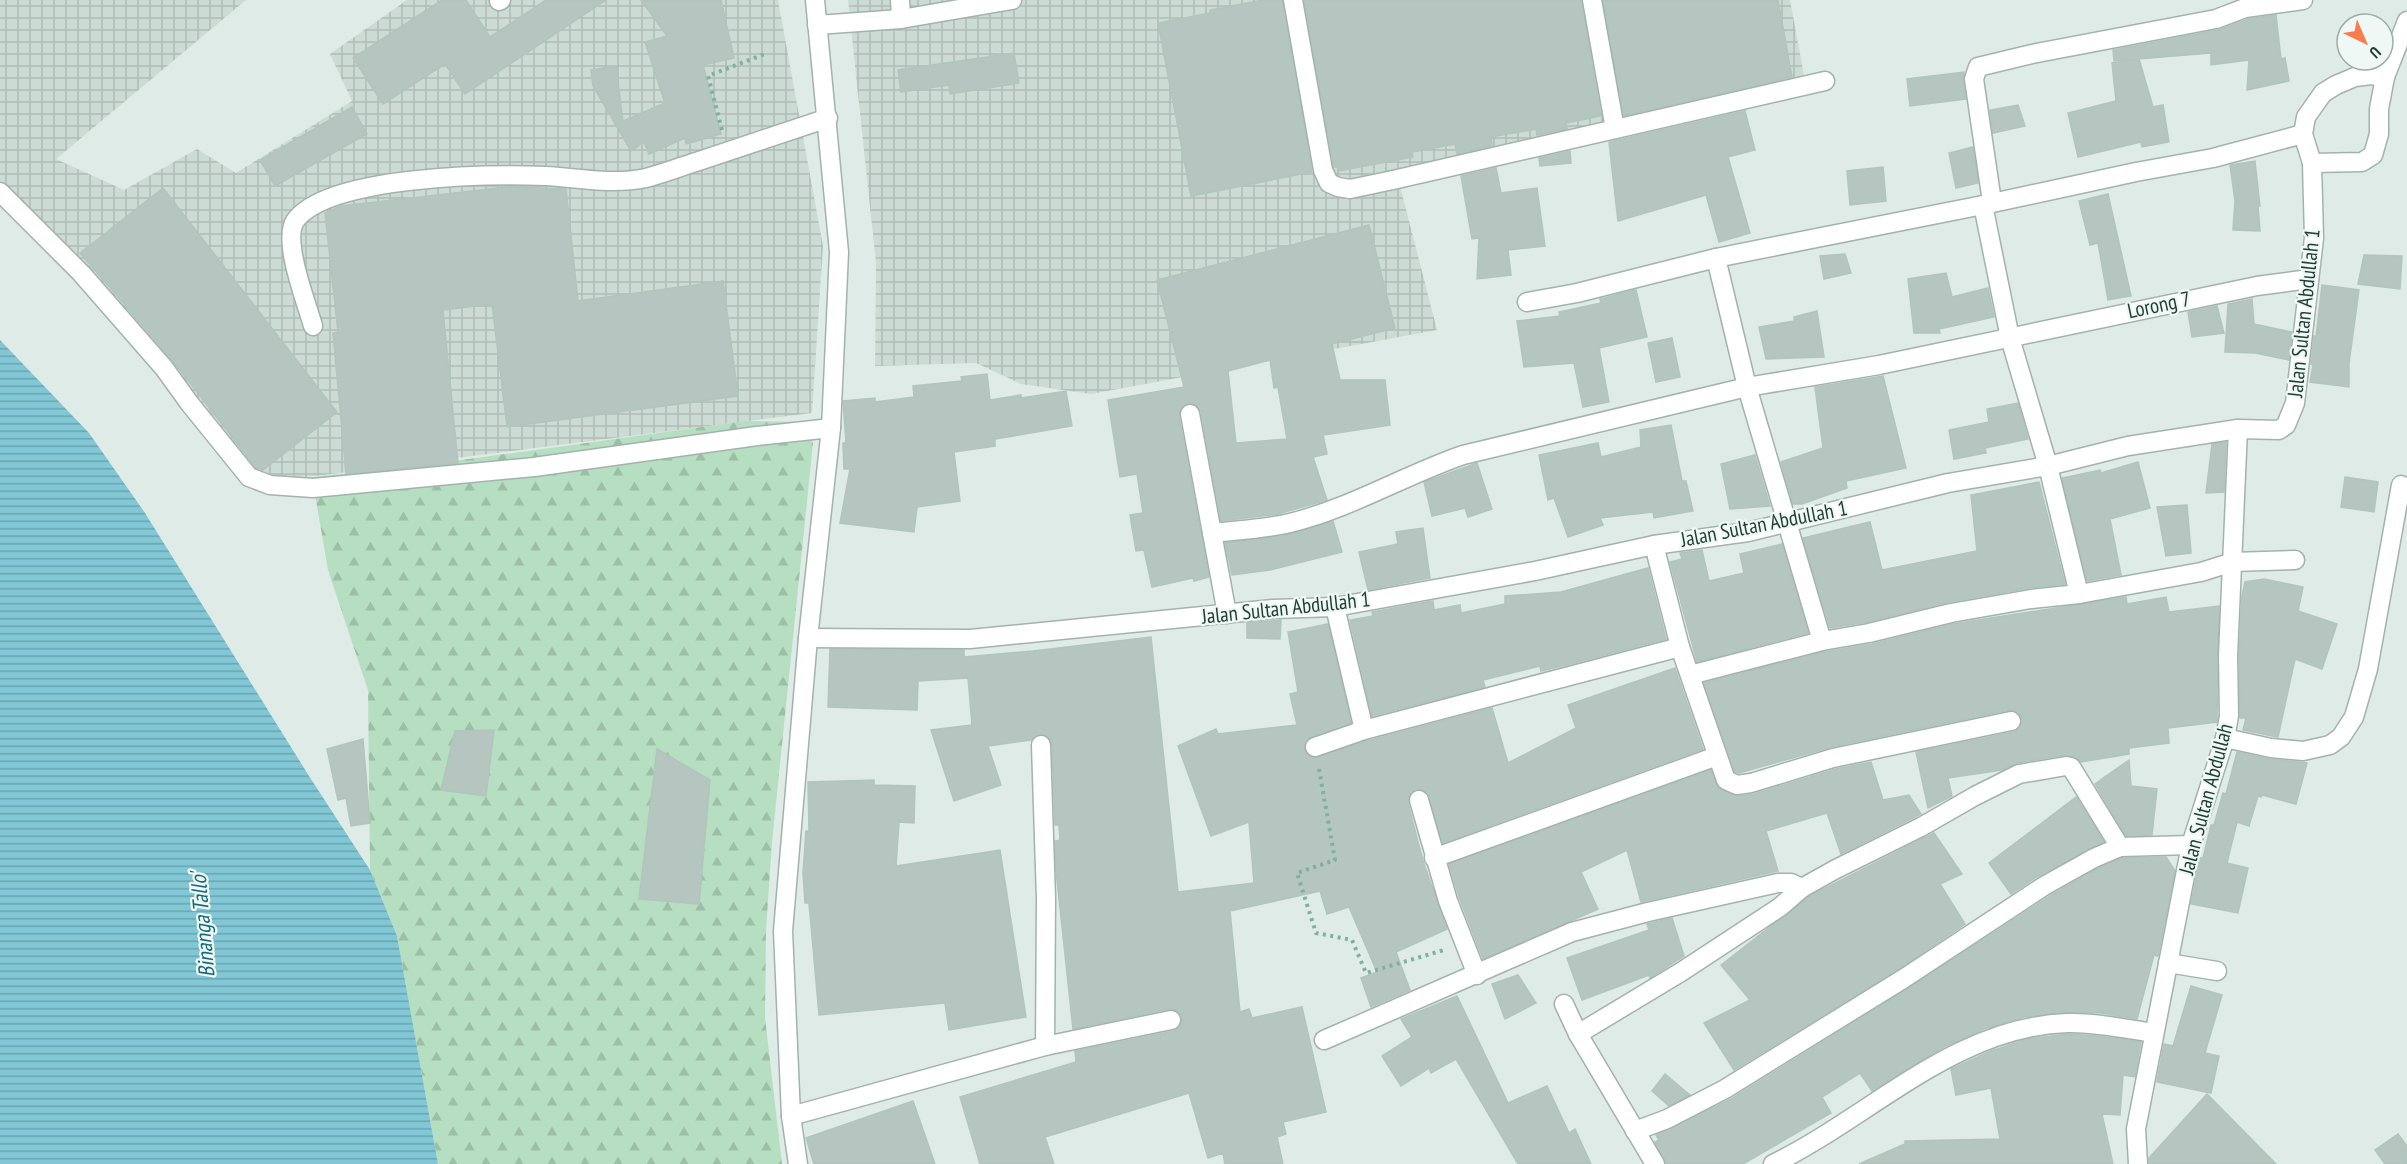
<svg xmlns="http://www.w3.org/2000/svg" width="2407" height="1164" font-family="'PT Sans Narrow',sans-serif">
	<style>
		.industrial { fill: url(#industrial-grid) }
		.forest { fill: url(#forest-firs) }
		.water { fill: url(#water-rules) }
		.building { fill: #b4c6bf; stroke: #b1c5bd; stroke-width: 1.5; fill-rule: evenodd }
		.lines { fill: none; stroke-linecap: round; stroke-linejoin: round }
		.minor-casing { stroke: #a2b3ad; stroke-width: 21 }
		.path { stroke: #7db1a2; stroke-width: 4; stroke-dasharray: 3 4.5; stroke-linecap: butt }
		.minor { stroke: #fff; stroke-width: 18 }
		.labels { text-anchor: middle; stroke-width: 4.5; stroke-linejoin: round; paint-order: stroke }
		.street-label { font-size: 21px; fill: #1f3c35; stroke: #eff8f4 }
		.water-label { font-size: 22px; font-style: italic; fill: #15697c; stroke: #eff8f4 }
	</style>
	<defs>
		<pattern id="industrial-grid" width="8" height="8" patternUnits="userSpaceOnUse" patternTransform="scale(1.5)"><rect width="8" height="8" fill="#cddbd5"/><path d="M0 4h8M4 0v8" fill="none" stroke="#b0bdb7"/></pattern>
		<pattern id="forest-firs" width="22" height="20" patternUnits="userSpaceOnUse" patternTransform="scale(1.5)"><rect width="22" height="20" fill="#b6dec1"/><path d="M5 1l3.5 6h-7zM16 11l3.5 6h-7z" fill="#9cbfa6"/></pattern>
		<pattern id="water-rules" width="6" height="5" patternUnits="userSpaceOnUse" patternTransform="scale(1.5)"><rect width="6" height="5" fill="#82c7d5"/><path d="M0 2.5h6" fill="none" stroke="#6aa3ae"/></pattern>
	</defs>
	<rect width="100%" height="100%" fill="#dfebe6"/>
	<g class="industrial">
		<polygon points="0,0 246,0 56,159 124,190 197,149 236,173 352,101 330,54 407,0 778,0 823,246 812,413 292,479 260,472 145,346 60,239 0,186"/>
		<polygon points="848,0 1790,0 1806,86 1399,182 1437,330 1091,394 1021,384 976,363 875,366 876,263"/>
	</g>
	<polygon class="forest" points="745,421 805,422 813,443 772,842 766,930 765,1018 782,1164 438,1164 397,936 370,870 368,690 328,570 312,477 411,467"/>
	<polygon class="water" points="0,340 89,433 145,513 309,776 370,870 397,936 438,1164 0,1164"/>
	<g class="building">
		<polygon points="442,0 466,0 490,37 546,0 606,0 465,94 445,64 383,104 353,58"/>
		<polygon points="641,0 721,0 734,58 703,65 721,134 686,144 685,138 649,154 644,142 631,151 593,86 591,70 616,66 623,121 665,103 645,42 667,36"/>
		<polygon points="1263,0 1282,0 1312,172 1191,196 1158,23 1210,13 1210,10"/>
		<polygon points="1304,0 1581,0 1601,116 1566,123 1567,129 1537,135 1536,129 1491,137 1492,146 1457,154 1455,144 1412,152 1413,157 1339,171 1338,167 1334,167"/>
		<polygon points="1603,0 1778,0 1792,77 1624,116"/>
		<polygon points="2276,15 2281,59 2285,58 2289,81 2247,90 2249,60 2211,65 2211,53 2114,61 2113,50 2218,30 2248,19"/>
		<polygon points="1014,53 1019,83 950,94 949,85 901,92 898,70"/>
		<polygon points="2139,59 2153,107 2163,105 2169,142 2142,147 2141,142 2078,157 2068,113 2116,101 2112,63"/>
		<polygon points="1964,72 1963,81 1966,99 1910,106 1907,79"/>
		<polygon points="2018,105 2025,126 1993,133 1990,110"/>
		<polygon points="352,107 367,134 275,186 260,160"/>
		<polygon points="1745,111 1755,150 1728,157 1750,233 1719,242 1706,195 1618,221 1609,142"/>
		<polygon points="1973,147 1978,183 1956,188 1949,153"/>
		<polygon points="1570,151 1571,163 1540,166 1539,158"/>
		<polygon points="2255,161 2260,206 2258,206 2260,231 2233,230 2235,201 2230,165"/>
		<polygon points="1883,167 1886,201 1850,205 1847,171"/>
		<polygon points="1496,168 1501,193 1537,188 1545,246 1508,250 1511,275 1477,279 1479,238 1472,239 1461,176"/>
		<polygon points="507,187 566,189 578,301 723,281 738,396 507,427 492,304 443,310 458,463 346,474 333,333 338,332 325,213 341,206"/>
		<polygon points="163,188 337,412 263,470 256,468 173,361 80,253"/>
		<polygon points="2108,194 2131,296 2108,300 2098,243 2090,245 2079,201"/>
		<path d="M1369 225 1395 328 1332 344 1340 380H1385L1390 425 1323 435 1327 454 1313 457 1327 500 1278 514 1221 521 1201 411 1193 403 1183 405 1179 416 1209 577 1194 581 1193 578 1152 587 1144 550 1136 551 1130 515 1143 513 1137 474 1120 477 1108 400 1184 387 1157 280ZM1270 360 1274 388 1278 387 1287 439 1236 443 1228 371Z"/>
		<polygon points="1845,254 1851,273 1824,279 1820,256"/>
		<polygon points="2364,255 2402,256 2400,289 2358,284"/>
		<polygon points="1946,273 1952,297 1988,288 1994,317 1939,329 1940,333 1914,333 1908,279"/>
		<polygon points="2322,285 2359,290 2349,363 2349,387 2310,382 2313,365 2311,364 2314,336 2316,337"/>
		<polygon points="1636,290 1647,337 1599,348 1609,402 1583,407 1574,363 1524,367 1517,321 1560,316 1559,312 1601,303 1600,299"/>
		<polygon points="2252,299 2254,324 2292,332 2289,360 2255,353 2225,352 2228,304"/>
		<polygon points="2217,306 2224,333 2192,337 2188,312"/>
		<polygon points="1817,311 1824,357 1766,359 1759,327 1794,321 1794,317"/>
		<polygon points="1672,338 1680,377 1656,382 1648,343"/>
		<polygon points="987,374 990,400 1021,395 1021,398 1066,391 1072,426 995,439 995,446 954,452 960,501 917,507 914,532 840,523 850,469 844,469 843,443 846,443 843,401 875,398 875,402 914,397 913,386 962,381 961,377"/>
		<polygon points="1883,376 1906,468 1846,481 1847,488 1802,504 1793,504 1781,462 1823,448 1815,387"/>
		<polygon points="2018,403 2028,439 1985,448 1986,453 1954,459 1949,430 1989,422 1987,409"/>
		<polygon points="1671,425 1682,481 1686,481 1693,511 1654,518 1653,512 1600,518 1603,525 1568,537 1554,498 1548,500 1539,455 1598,443 1601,457 1641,447 1640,430"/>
		<polygon points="2226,442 2224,492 2206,493 2212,444"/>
		<polygon points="1755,455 1770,506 1730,509 1721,464"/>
		<polygon points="2138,462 2150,508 2110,519 2121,575 2087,581 2062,478 2100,470 2101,473"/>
		<polygon points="1477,463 1492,509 1468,517 1465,508 1432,516 1424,482"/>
		<polygon points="2345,477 2378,482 2374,512 2341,507"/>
		<polygon points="2039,482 2065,584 2029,588 1949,602 1867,622 1830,628 1803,538 1870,522 1882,570 1977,551 1971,495"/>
		<polygon points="2187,505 2191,553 2166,556 2157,507"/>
		<polygon points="1333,521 1342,552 1270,570 1232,575 1225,543 1282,536"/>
		<polygon points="1423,528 1430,578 1368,590 1359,552 1398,544 1396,532"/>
		<polygon points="1782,544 1808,633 1697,662 1670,562 1682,559 1680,553 1702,550 1709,581 1744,573 1740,554"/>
		<polygon points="1648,568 1666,639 1570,664 1541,671 1540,666 1483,680 1485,687 1372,716 1350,620 1373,616 1372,612 1433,601 1434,610 1460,605 1461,613 1505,604 1505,596 1561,592"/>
		<polygon points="2264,579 2303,587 2298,611 2337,624 2322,669 2295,659 2278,737 2243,730 2246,718 2240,718 2239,656 2242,596 2245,582"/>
		<polygon points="2126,597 2127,604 2166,597 2169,612 2219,606 2217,722 2168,728 2169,743 2129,748 2129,754 2081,762 2077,758 2064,755 2017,763 2002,770 1948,778 1952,796 1928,808 1916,752 2014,732 2022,724 2019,713 2009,710 1831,747 1739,773 1735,772 1704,683 1824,652 1872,644 1953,624"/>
		<polygon points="1281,620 1280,639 1247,638 1247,623"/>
		<polygon points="1328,624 1351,723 1307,739 1304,750 1312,758 1367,741 1492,708 1508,763 1576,728 1568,705 1675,668 1703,749 1443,843 1427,792 1421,789 1411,792 1408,803 1423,861 1447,929 1396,952 1410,990 1371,1007 1361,978 1377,972 1349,907 1327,914 1320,891 1230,911 1240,1012 1249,1009 1252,1018 1302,1007 1326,1112 1283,1122 1286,1134 1277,1137 1283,1164 1225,1164 1223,1153 1208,1158 1189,1093 1045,1137 1054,1164 980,1164 960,1097 1076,1062 1075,1051 1174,1031 1181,1024 1182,1017 1175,1010 1169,1009 1073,1029 1056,871 1055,841 1060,840 1059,825 1055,825 1052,745 1050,739 1040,734 1031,740 988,746 1001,785 954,801 931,730 972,725 968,678 918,681 917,710 828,707 830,649 964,650 964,657 1033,651 1151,637 1178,892 1254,883 1249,822 1211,836 1178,746 1216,729 1218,734 1297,725 1290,694 1298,692 1288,632"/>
		<polygon points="494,730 486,796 441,790 455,731"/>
		<polygon points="363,739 370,823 351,826 346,798 338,800 327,749"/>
		<polygon points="657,749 710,780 699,904 639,899"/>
		<polygon points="2237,752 2269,759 2307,763 2296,804 2262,795 2261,797 2258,796 2249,826 2237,822 2227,863 2248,868 2238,913 2191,904 2200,858 2203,858 2211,825 2214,825 2223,793 2226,794"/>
		<polygon points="2129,760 2131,786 2157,789 2152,835 2126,836 2095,784"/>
		<polygon points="1871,762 1883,800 1909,795 1921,814 1841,854 1827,813 1766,831 1778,871 1641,902 1627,850 1581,872 1598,909 1483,959 1459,897 1449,864 1711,770 1718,788 1739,796 1754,794 1836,769"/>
		<polygon points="874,780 874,785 915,786 914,823 899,822 896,866 1000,850 1026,1017 949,1030 945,1003 819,1015 809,903 805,903 803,873 806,831 809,831 808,782"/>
		<polygon points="2076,797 2104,842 2038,876 2011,894 1989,863"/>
		<polygon points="1934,833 1962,874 1940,884 1965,924 1897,970 1734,1070 1704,1023 1750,1000 1721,965 1808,897"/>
		<polygon points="2166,857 2175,871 2158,956 2154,955 2137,1019 2101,1013 2066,1012 2024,1017 1984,1029 1944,1047 1872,1091 1860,1073 1822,1097 1831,1113 1743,1164 1666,1164 1655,1142 1659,1140 1656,1135 1731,1099 1909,988 2050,896 2099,868 2122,858"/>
		<polygon points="1672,918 1684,956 1650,978 1649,975 1582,1000 1567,958 1649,930 1647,924"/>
		<polygon points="1518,975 1536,1003 1505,1019 1492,984"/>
		<polygon points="2191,986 2222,995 2205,1053 2219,1056 2211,1093 2157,1082 2164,1044 2173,1046"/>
		<polygon points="1457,996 1508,1103 1547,1086 1569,1133 1575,1129 1591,1164 1518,1164 1456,1059 1431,1073 1429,1068 1401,1086 1382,1056 1412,1037 1401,1019"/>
		<polygon points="2068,1034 2098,1036 2141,1042 2135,1077 2123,1075 2120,1115 2102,1114 2113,1164 1859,1164 1905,1144 1905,1141 2000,1139 1991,1088 1956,1095 1951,1069 1991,1051 2028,1039"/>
		<polygon points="1665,1074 1690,1095 1669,1106 1652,1091"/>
		<polygon points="2207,1094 2276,1164 2149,1164 2149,1158"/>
		<polygon points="913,1101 935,1164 814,1164 806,1138"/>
		<polygon points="2398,1134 2407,1146 2407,1164 2385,1164 2375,1150"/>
	</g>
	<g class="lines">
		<defs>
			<g id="minor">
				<polyline points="900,0 901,19"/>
				<polyline points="1293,0 1323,170 1329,183 1338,187 1350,189 1393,180 1825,81"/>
				<polyline points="1592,0 1615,129"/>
				<polyline points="499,1 501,0"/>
				<polyline points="817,25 901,19 1012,0"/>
				<polyline points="2312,163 2362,162 2373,155 2379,134 2379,109 2385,77"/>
				<polyline points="0,192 81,273 164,368 190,404 249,477 270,485 313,488 534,467 757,436 831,428"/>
				<polyline points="1992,202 1974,79 1978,67 2032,54 2216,19 2245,8 2303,0"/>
				<polyline points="1527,302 1577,293 1716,258"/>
				<path d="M313 326C307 304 282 241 295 221 328 175 492 174 546 176 579 178 612 185 646 178 665 173 683 166 702 160 744 146 786 132 828 118"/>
				<polyline points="1190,414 1227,614"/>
				<path d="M1212 533C1238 530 1265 529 1290 523 1351 508 1405 475 1463 455L1747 387 1716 258 1983 205"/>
				<polyline points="1654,545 1680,647 1726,780 1737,785 1751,783 1833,758 2011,721"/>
				<polyline points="2295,560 2233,562 2201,572 2079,594 2048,466 2010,338 1983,205 2136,172 2213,158 2303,134"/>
				<polyline points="2079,594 2031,599 1951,613 1869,633 1822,641 1747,387 1879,365 2257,286 2309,279"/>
				<polyline points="1335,607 1364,730"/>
				<polyline points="808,638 970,639 1273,609 1335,607 1535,571 1654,545 1748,532 1948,483 2048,466 2128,446 2238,429 2279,430 2286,425 2295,403 2314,238 2312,163 2303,134 2306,117 2323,93 2336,85 2355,77 2371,75 2385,77 2407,21"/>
				<polyline points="1690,675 1822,641"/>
				<polyline points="2225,738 2271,748 2303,751 2330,745 2341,737 2354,717 2368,669 2401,485"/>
				<polyline points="1041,745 1046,899 1045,1046"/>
				<polyline points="1315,747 1364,730 1680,647"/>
				<polyline points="1419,800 1448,901 1477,975"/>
				<polyline points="1434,858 1717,756"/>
				<polyline points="2168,963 2217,971"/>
				<polyline points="1564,1004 1578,1034 1655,1164"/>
				<polyline points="1578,1034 1681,972 1780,907 1802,888 1836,869 1921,827 1975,796 2019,774 2066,766 2071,767 2120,847"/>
				<polyline points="1324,1040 1572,932 1648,912 1778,883 1791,883 1802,888"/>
				<polyline points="791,1116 1045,1046 1171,1020"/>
				<polyline points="1635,1131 1667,1119 1725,1089 1903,979 2044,886 2094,858 2120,847 2191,845"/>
				<polyline points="798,1164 791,1116 783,931 808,638 831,428 839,252 815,0"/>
				<path d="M1773 1164C1870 1117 1954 1027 2067 1023 2095 1022 2126 1029 2154 1033"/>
				<polyline points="2138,1164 2136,1129 2191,845 2225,738 2229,716 2228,656 2238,429"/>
			</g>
		</defs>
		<use href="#minor" class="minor-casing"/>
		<g class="path">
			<polyline points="722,130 708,76 767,53"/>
			<polyline points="1319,769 1335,860 1297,873 1316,933 1352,940 1366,973 1444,950"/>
		</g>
		<use href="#minor" class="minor"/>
	</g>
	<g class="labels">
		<g class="street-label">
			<text transform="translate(2159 305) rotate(-12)" y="7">Lorong 7</text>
			<text transform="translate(2304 313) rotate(-84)" y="7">Jalan Sultan Abdullah 1</text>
			<text transform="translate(1764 524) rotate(-11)" y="7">Jalan Sultan Abdullah 1</text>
			<text transform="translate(1286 608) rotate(-6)" y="7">Jalan Sultan Abdullah 1</text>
			<text transform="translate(2206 799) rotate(-75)" y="7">Jalan Sultan Abdullah</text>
		</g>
		<g class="water-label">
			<text transform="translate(202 925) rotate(-95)" y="8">Binanga Tallo'</text>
		</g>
	</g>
	<g transform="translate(2365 42) rotate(136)"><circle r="28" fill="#eff8f4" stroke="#9cada8" stroke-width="1.5"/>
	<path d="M0-4.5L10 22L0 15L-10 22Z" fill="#fc7b4c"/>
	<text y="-9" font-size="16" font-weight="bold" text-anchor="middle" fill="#1f3c35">U</text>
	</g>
</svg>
